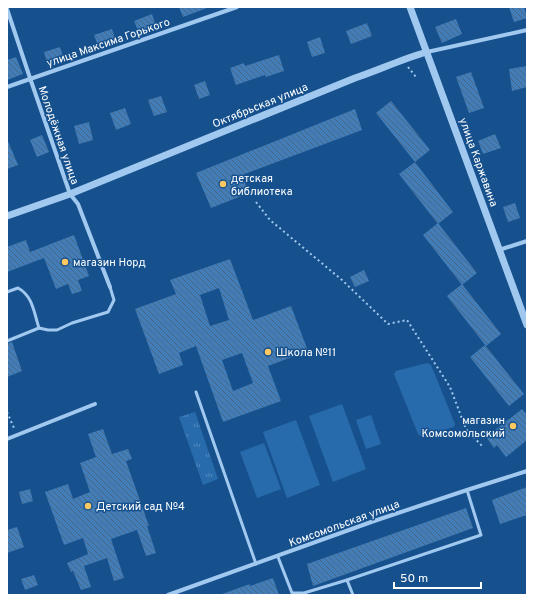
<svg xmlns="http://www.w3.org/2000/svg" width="534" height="602" font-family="Overpass,sans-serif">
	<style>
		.park { fill: url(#park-tufts) }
		.pitch { fill: #286bac }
		.building { fill: url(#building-back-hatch); fill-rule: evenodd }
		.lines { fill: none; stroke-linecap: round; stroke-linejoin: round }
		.path { stroke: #a1c9f0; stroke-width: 2; stroke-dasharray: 2 3; stroke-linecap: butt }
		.service { stroke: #a1c9f0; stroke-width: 3 }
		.minor { stroke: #a1c9f0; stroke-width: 4 }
		.tertiary { stroke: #a1c9f0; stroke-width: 7 }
		.poi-dot { fill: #ffc860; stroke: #16518e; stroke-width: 1.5 }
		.labels { text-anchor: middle; stroke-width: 3; stroke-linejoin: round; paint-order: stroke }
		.street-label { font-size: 11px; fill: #fff; stroke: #16518e }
		.poi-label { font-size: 11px; fill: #fff; stroke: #16518e; text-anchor: start }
	</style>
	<defs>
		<pattern id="park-tufts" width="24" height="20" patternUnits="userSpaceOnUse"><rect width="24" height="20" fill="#286bac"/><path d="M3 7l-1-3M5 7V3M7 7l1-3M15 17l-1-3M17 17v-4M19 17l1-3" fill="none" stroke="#5389bd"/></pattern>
		<pattern id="building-back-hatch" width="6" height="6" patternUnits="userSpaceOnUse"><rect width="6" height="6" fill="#437db8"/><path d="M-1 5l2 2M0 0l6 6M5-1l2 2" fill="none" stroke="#476787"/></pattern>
	</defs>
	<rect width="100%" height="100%" fill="#16518e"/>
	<polygon class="park" points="195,412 218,479 203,485 179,417"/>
	<g class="pitch">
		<polygon points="427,363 431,365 455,424 454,427 421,436 418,434 394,374 396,371"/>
		<polygon points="342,404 366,469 333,482 309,416"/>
		<polygon points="371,415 381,444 366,449 356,420"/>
		<polygon points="296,420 320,485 287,498 263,432"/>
		<polygon points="264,443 281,489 257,498 240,452"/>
	</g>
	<g class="building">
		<polygon points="179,7 207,7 207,8 183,17"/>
		<polygon points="509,7 524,7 527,18 514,22"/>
		<polygon points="152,14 156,26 139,33 134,21"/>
		<polygon points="456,19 462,34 442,43 435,27"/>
		<polygon points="367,23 372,36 351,44 346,31"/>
		<polygon points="112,29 116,41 99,48 94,35"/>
		<polygon points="320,37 325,53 312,57 307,42"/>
		<polygon points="60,47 64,60 48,66 44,52"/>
		<polygon points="279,55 284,71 266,77 265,75 236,85 230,68 244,63 245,66"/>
		<polygon points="16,57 23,74 7,80 7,60"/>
		<polygon points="527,66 527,87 512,91 509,69"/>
		<polygon points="471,72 484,108 469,113 456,77"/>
		<polygon points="205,81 210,95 199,99 194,85"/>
		<polygon points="161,96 167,112 154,116 148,100"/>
		<polygon points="391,101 430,150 415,162 376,113"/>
		<polygon points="125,108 131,124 116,130 110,113"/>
		<polygon points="355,109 362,130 242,175 249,193 211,208 196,173"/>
		<polygon points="89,122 93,140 79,144 74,126"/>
		<polygon points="495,134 501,148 483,154 478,141"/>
		<polygon points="42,135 49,152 37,157 30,140"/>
		<polygon points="7,139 18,165 7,169"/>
		<polygon points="415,162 453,212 438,224 399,174"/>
		<polygon points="515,203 520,218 508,222 503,207"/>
		<polygon points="438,223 477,273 462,285 423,235"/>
		<polygon points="74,235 89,276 78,280 82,291 72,294 68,284 56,289 44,258 7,272 7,247 26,240 30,252"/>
		<path d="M230 259 253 320 291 306 308 351 268 366 281 401 223 422 196 346 179 353 183 365 159 374 135 309 176 294 170 280ZM219 288 229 320 210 326 200 295ZM242 353 253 383 233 391 222 360Z"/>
		<polygon points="364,270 369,281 355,287 350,277"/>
		<polygon points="462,284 501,334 486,346 447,296"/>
		<polygon points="12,342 22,371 7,377 7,344"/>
		<polygon points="485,345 524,394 509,406 470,357"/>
		<polygon points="522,409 527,415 527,440 506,457 497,445 494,448 486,437"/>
		<polygon points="103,429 112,454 128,449 132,459 126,461 149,526 147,526 156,553 146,556 137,530 111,539 124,578 114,581 107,558 84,566 91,587 81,590 73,571 71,572 67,563 88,554 83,538 64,545 45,492 68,484 73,499 90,492 80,463 96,457 88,434"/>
		<polygon points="527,487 527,515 500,524 492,500"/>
		<polygon points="30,489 33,501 22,504 19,492"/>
		<polygon points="466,508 473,528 313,586 307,564"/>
		<polygon points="17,527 24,547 7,553 7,530"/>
		<polygon points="34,575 38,585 25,590 21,579"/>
		<polygon points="273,578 279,595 222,595 222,594 250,584 250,586"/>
	</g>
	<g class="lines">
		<g class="path">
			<polyline points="408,67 416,77"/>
			<polyline points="256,202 270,220 342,280 388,324 407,320 450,387 466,429 482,446"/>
			<polyline points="7,412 14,428"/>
		</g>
		<g class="service">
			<path d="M7 292 18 288C33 296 34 313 39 328L48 330H57L72 323 108 312 114 300 110 287"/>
			<polyline points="7,341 39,328"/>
			<polyline points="196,392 256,564"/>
			<polyline points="278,557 292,593 304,593 347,580 353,595"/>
			<polyline points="347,580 481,535 467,490"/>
		</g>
		<g class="minor">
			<polyline points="7,9 30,78 70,194 78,204 110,287"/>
			<polyline points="427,52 527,30"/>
			<polyline points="7,87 237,7"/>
			<polyline points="499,250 527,241"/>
			<polyline points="7,439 95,404"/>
			<polyline points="168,595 374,521 467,490 527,471"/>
		</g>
		<g class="tertiary">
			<polyline points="410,7 527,325"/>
			<path d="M7 216 70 194 355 78C379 70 402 59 427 52"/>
		</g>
	</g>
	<g class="poi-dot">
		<circle cx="223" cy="184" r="4"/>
		<circle cx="65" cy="262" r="4"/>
		<circle cx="268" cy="352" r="4"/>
		<circle cx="513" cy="426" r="4"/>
		<circle cx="88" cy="506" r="4"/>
	</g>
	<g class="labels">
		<g class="street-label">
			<text transform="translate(108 42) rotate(-19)" y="4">улица Максима Горького</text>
			<text transform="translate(260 105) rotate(-22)" y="4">Октябрьская улица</text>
			<text transform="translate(59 135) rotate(71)" y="4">Молодёжная улица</text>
			<text transform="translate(479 162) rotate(70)" y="4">улица Каржавина</text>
			<text transform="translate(344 523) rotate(-20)" y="4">Комсомольская улица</text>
		</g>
		<g class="poi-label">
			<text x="231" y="182">детская<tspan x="231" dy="13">библиотека</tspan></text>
			<text x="73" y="266">магазин Норд</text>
			<text x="276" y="356">Школа №11</text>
			<text x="505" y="424" text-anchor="end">магазин<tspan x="505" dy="13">Комсомольский</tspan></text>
			<text x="96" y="510">Детский сад №4</text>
		</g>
	</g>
	<rect width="534" height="602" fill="none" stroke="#ffffff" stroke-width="16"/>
	<path d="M394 582v6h87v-6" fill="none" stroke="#ffffff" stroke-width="2"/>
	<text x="400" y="582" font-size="12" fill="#ffffff" stroke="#16518e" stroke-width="3" paint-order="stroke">50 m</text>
</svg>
